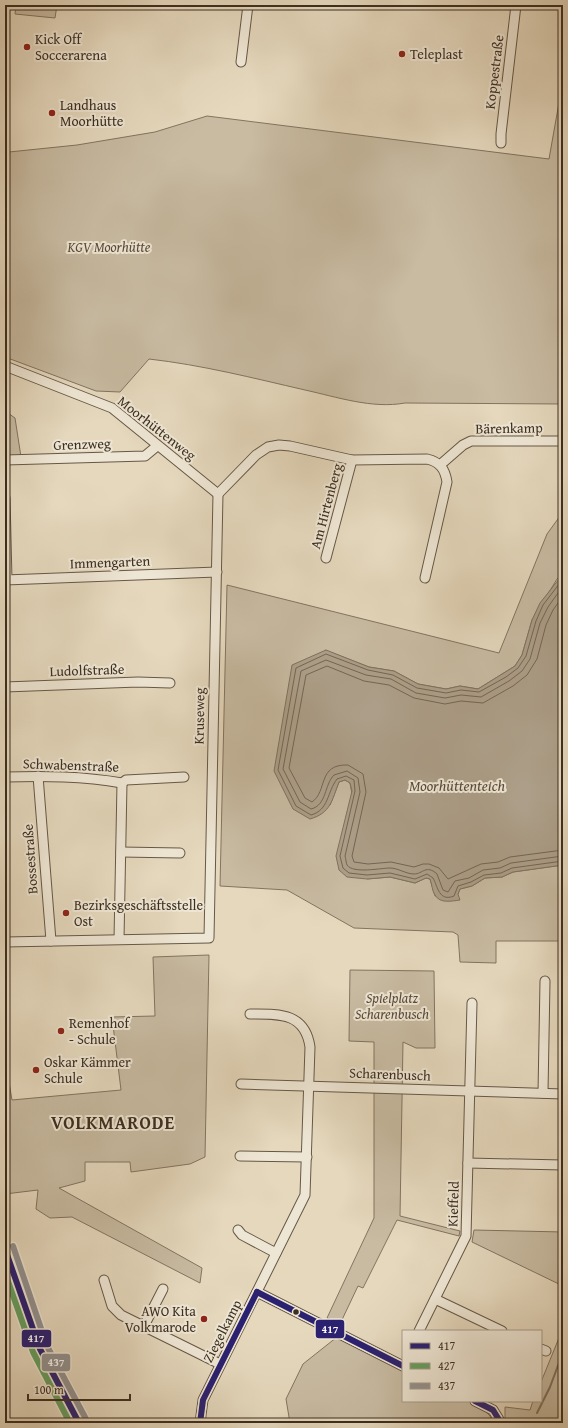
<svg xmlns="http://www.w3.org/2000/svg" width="568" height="1428" font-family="'Gentium Book Plus',serif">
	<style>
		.green { fill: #c8bba2; stroke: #827461 }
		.water { fill: #ac9e88; stroke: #7f715e }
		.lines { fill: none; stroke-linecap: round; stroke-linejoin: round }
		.shore { stroke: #746654; stroke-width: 1 }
		.stream { stroke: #7f715e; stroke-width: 2 }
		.minor-casing { stroke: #665847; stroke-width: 11 }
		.major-casing { stroke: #3c2e20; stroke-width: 13 }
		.minor { stroke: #eee6d4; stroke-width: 9 }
		.major { stroke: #e5d8bd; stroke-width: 11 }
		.bus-1-casing { stroke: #eee6d4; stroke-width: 9 }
		.bus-2-casing { stroke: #eee6d4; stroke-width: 9 }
		.bus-3-casing { stroke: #eee6d4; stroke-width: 9 }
		.bus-1 { stroke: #2b2171; stroke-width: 6 }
		.bus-2 { stroke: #679f5f; stroke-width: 6 }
		.bus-3 { stroke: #939290; stroke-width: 6 }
		.poi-dot { fill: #8f2418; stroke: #eee6d4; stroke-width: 1.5 }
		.bus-dot { fill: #3c2e20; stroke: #eee6d4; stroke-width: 1.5 }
		.labels { text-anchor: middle; stroke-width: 4; stroke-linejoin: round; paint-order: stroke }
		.poi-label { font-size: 14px; fill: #3c2e20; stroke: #eee6d4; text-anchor: start }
		.street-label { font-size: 14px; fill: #3c2e20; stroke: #eee6d4 }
		.park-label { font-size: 14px; font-style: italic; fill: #584a3a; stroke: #eee6d4 }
		.water-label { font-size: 15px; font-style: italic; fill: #584a3a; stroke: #eee6d4 }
		.district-label { font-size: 18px; font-weight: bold; letter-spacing: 1px; fill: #3c2e20; stroke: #eee6d4 }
		.line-badge { stroke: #eee6d4; stroke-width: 1.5 }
		.badge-label { font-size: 11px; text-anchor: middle; font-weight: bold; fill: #fff }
	</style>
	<rect width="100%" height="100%" fill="#e5d8bd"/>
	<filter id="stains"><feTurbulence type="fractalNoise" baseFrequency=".005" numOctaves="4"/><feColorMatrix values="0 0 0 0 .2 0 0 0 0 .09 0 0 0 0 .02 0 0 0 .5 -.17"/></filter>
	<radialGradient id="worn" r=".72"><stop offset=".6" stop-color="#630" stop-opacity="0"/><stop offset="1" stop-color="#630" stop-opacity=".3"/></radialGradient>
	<g class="green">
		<polygon points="16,5 57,5 55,18 15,14"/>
		<path d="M563 80V404L405 403C372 409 337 397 305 390 253 378 202 365 149 359L120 392 96 391 5 357V149L9 152 77 145 155 132 207 116 549 159Z"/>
		<polygon points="5,411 15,418 21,457 5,457"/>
		<polygon points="563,512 563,574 557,579 532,620 522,655 515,666 478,689 460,686 446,689 418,684 394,671 369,667 325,650 330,805 339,782 345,780 350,783 367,879 390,877 415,883 426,878 430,879 435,896 458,894 460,889 472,886 485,878 502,877 513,872 563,865 563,941 496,941 496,963 460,962 458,935 453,932 354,928 287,890 220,886 227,585 499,653 547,534"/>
		<polygon points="209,955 205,1157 190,1164 131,1172 130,1162 85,1162 85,1181 59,1188 202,1268 200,1283 72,1217 50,1218 36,1209 38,1190 5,1194 5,1059 12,1100 121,1090 112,1017 155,1016 153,957"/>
		<polygon points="350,970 434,971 435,1048 416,1048 403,1042 400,1216 460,1231 459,1236 397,1220 363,1288 358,1286 340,1324 327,1318 374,1218 374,1042 349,1041"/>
		<polygon points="474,1230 563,1232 563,1286 472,1242"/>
		<polygon points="563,1328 563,1423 505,1423 505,1407 530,1410 533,1401 541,1401 541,1382"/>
		<polygon points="337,1337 403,1369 403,1401 468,1401 482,1408 490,1416 492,1423 290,1423 286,1399 303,1364"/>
	</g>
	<path class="water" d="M563 574V865L513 872 502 877 485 878 472 886 460 889 458 894 460 900C452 901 440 904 435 895 432 891 432 884 430 879L426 878 415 883 390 877 367 879 347 877 339 870 336 856 352 791 350 783 345 780 339 782C332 800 331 813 310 819L293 809 274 771 292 665 326 650 369 667 394 671 418 684 446 689 460 686 478 689 515 666 522 655 532 620 540 603Z"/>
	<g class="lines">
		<g class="shore">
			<path d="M563 579 543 605 536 621 526 656 518 668 506 677 479 692 461 690 446 693 417 688 393 675 368 670 326 654 296 668 278 770 296 806 311 815C329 810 327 792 337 779L346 776 354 780 355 791 340 856 343 868 349 873 367 875 390 873 415 879 427 874 433 878C438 887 439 902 454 896L458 886 471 882 484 875 501 873 512 868 563 861"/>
			<path d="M563 586 548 607 540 623 530 659 522 671 509 681 481 697 461 695 445 698 416 693 391 679 366 675 326 660 301 671 283 769 300 802 311 809C327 805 324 785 334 775L347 771 358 778 360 792 345 856C346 859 346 863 347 865 353 874 381 868 390 868 398 868 406 874 414 874 423 874 426 864 437 874L443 890 448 892 455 881 469 878 483 870 500 868 511 863 563 856"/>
			<path d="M563 596 553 610 546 625 537 659 527 675 513 686 483 703 461 701 445 704 414 698 389 685 364 681 327 666 306 675 289 768 305 798 312 802C328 791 317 764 348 765L363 774 366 792 352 856 354 862 368 864 391 862 414 867 423 864H429L439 868 448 879 481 864 498 862 510 857 563 850"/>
		</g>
		<polyline class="stream" points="537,1413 550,1387 563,1352"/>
		<defs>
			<g id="minor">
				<polyline points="241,62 248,5"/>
				<polyline points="501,143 501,134 516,5"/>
				<polyline points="5,366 112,408 218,494"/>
				<polyline points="5,460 145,456 157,446"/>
				<polyline points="440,465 463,445 471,441 563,441"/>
				<path d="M218 494 256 455 268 447 279 445 290 446 352 460 427 459C440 462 445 469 447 482L425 578"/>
				<polyline points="5,498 7,580"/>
				<polyline points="326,558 352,460"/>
				<polyline points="5,580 217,572"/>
				<polyline points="5,687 138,682 170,683"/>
				<polyline points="38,776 51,941"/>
				<path d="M5 777C45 776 82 776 122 783L126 780 184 777"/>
				<polyline points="121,852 180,853"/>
				<polyline points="119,939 122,783"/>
				<polyline points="5,942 209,938 218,494"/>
				<polyline points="241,1084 563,1094"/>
				<polyline points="543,1093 545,981"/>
				<polyline points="240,1156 307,1157"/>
				<polyline points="468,1163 563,1165"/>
				<polyline points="238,1230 242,1235 276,1253"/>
				<polyline points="104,1280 112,1306 121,1315 220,1364"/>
				<polyline points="257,1292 403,1366"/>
				<polyline points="435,1299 502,1331"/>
				<polyline points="144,1326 163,1289"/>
				<polyline points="419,1331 466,1236 472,1003"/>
				<polyline points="541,1349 546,1351"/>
				<polyline points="475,1401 493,1410 501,1423"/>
				<path d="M200 1423 203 1400 305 1195 310 1047C305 1012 278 1014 250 1014"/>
			</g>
			<polyline id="major" points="5,1249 40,1349 79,1423"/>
		</defs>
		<use href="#minor" class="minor-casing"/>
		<use href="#major" class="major-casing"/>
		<use href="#minor" class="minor"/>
		<use href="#major" class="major"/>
		<defs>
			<g id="bus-1">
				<polyline points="5,1249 40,1349 79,1423"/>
				<polyline points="257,1292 403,1366"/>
				<polyline points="475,1401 493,1410 501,1423"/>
				<polyline points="200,1423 203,1400 257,1292"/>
			</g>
			<polyline id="bus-2" points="5,1273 33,1352 70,1423"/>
			<polyline id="bus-3" points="13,1246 47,1346 86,1419"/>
		</defs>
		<use href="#bus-1" class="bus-1-casing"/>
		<use href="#bus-2" class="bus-2-casing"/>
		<use href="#bus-3" class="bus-3-casing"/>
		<use href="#bus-1" class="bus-1"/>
		<use href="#bus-2" class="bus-2"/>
		<use href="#bus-3" class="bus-3"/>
	</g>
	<g class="poi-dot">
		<circle cx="27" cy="47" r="4"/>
		<circle cx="402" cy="54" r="4"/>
		<circle cx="52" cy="113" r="4"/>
		<circle cx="66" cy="913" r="4"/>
		<circle cx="61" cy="1031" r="4"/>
		<circle cx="36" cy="1070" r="4"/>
		<circle cx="204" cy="1319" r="4"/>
	</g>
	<circle class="bus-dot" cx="296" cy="1312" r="3.5"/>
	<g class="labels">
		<g class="poi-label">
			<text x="35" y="44">Kick Off<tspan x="35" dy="16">Soccerarena</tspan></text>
			<text x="410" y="59">Teleplast</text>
			<text x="60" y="110">Landhaus<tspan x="60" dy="16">Moorhütte</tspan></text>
			<text x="74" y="910">Bezirksgeschäftsstelle<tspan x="74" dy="16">Ost</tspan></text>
			<text x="69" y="1028">Remenhof<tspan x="69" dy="16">- Schule</tspan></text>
			<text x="44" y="1067">Oskar Kämmer<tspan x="44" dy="16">Schule</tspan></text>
			<text x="196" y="1316" text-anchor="end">AWO Kita<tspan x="196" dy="16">Volkmarode</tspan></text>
		</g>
		<g class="street-label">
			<text transform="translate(494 72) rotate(-83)" y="5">Koppestraße</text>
			<text transform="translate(157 428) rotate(38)" y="5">Moorhüttenweg</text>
			<text transform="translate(509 428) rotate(-1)" y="5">Bärenkamp</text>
			<text transform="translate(82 444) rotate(-2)" y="5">Grenzweg</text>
			<text transform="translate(326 506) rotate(-75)" y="5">Am Hirtenberg</text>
			<text transform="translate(110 562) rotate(-2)" y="5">Immengarten</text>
			<text transform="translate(87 670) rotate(-2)" y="5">Ludolfstraße</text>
			<text transform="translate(199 716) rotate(-89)" y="5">Kruseweg</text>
			<text transform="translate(71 765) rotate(2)" y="5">Schwabenstraße</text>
			<text transform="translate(30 859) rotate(-94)" y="5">Bossestraße</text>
			<text transform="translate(390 1074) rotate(2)" y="5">Scharenbusch</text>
			<text transform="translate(453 1204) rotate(-88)" y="5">Kieffeld</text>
			<text transform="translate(222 1331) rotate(-63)" y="5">Ziegelkamp</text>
		</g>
		<g class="park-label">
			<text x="109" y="252">KGV Moorhütte</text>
			<text x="392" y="1003">Spielplatz<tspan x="392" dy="16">Scharenbusch</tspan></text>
		</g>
		<g class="water-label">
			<text x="457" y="791">Moorhüttenteich</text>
		</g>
		<g class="district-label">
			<text x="113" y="1129">VOLKMARODE</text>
		</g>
	</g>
	<g class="line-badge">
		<rect x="315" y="1319" width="30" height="20" rx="4" fill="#2b2171"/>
		<rect x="21" y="1329" width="31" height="19" rx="4" fill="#2b2171"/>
		<rect x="41" y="1353" width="30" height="19" rx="4" fill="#939290"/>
	</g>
	<g class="badge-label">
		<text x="330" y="1333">417</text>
		<text x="36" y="1342">417</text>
		<text x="56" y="1366">437</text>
	</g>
	<rect width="568" height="1428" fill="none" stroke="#e5d8bd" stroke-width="20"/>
	<rect x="6" y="6" width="556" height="1416" fill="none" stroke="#3c2e20" stroke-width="2"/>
	<rect x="10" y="10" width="548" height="1408" fill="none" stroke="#3c2e20"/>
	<rect x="402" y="1330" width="140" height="72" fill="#eee6d4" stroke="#a79c8c"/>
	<rect x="410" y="1343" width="20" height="6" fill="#2b2171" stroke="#a79c8c"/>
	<text x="438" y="1350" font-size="12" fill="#3c2e20">417</text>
	<rect x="410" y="1363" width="20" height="6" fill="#679f5f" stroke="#a79c8c"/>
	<text x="438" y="1370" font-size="12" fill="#3c2e20">427</text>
	<rect x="410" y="1383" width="20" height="6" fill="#939290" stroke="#a79c8c"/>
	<text x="438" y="1390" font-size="12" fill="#3c2e20">437</text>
	<path d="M28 1394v6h102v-6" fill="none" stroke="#3c2e20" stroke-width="2"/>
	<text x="34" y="1394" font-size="12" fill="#3c2e20" stroke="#eee6d4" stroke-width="3" paint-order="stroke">100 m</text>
	<rect width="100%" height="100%" filter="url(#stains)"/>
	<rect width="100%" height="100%" fill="url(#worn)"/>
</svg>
